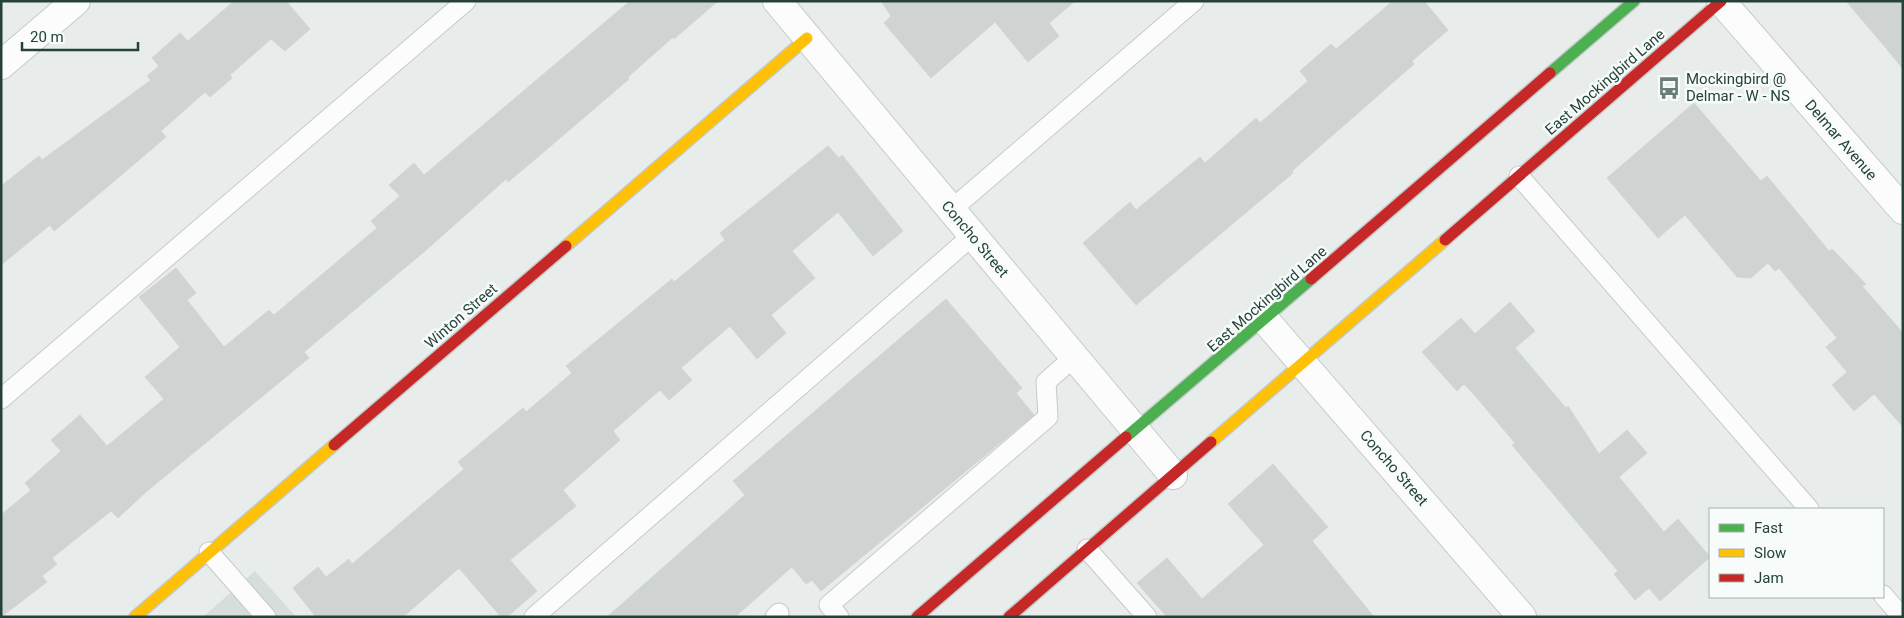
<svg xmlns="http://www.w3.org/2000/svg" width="1904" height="618" font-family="Roboto,sans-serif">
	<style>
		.built { fill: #d6dedb }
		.building { fill: #cfd4d2; stroke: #d1d6d4 }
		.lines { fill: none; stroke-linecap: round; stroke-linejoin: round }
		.lane-casing { stroke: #c5cac8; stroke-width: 21 }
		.street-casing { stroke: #c5cac8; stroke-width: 30 }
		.fast-casing { stroke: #c3cbc8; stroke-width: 14 }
		.slow-casing { stroke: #c3cbc8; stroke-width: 14 }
		.jam-casing { stroke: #c3cbc8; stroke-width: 14 }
		.lane { stroke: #fcfcfc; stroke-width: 19 }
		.street { stroke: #fcfcfc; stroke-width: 28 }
		.fast { stroke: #4caf50; stroke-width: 11 }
		.slow { stroke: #ffc107; stroke-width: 11 }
		.jam { stroke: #c62828; stroke-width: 11 }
		.labels { text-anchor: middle; stroke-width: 5; stroke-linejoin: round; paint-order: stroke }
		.poi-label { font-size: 15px; fill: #24423a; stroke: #f7fbf9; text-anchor: start }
		.street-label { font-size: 15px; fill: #24423a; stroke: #f7fbf9 }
	</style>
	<rect width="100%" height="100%" fill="#e8edeb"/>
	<polygon class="built" points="255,571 296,617 203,617"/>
	<g class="building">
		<polygon points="234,1 286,1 310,29 285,51 271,39 230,75 232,78 210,97 205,92 161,131 166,137 106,188 54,231 50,225 1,265 1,186 39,156 42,160 151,80 147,76 159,66 152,58 180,33 188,41"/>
		<polygon points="630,1 718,1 674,39 673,37 628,77 629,79 539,156 508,182 506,179 425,251 304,352 309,358 146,492 118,518 111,511 52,558 57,564 42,576 47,582 1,617 1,515 31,490 25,483 61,451 51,440 80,415 107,446 164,399 145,377 180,347 139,297 176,268 196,293 187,300 224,347 269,310 274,315 377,228 371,221 400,196 389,185 414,163 424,175"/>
		<polygon points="881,1 1075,1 1049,23 1059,36 1028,62 995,22 931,78 884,23 891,16"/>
		<polygon points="1393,1 1424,1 1448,30 1412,61 1414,64 1310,155 1292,171 1293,173 1136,305 1083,243 1130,202 1136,210 1200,157 1205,163 1256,118 1260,123 1308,81 1300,71 1331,44 1336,49"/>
		<polygon points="1846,1 1903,1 1903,69 1886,48"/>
		<polygon points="1694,103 1761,181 1767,176 1829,251 1832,249 1866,284 1862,286 1903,333 1903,427 1874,394 1854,411 1832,385 1847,372 1826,347 1837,338 1779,268 1775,271 1768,263 1751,278 1737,277 1685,215 1658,238 1607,178"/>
		<polygon points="828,146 839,158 842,155 903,231 873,256 838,212 792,251 815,278 771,315 786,333 757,359 730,326 681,368 692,380 669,400 660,390 613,431 620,440 563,490 576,506 510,560 537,591 507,617 501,617 459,568 403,617 316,617 293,588 318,567 326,577 349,559 352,564 464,469 458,462 523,408 526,412 572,373 566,366 672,279 674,282 725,240 720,233"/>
		<polygon points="946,299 1022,388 1016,393 1034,415 821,591 812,580 806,584 792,567 735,617 607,617 745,495 733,481"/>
		<polygon points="1510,302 1535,331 1515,348 1566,408 1568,406 1599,454 1627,430 1647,453 1619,477 1664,532 1678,519 1710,557 1660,601 1649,588 1635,600 1614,574 1618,571 1512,445 1515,443 1477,398 1464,384 1457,391 1422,352 1461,318 1475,334"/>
		<polygon points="1273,464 1328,527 1312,541 1374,617 1167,617 1137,583 1167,558 1202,599 1264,545 1228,504"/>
	</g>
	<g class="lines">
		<defs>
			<g id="lane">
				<polyline points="1519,176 1809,509"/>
				<polyline points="951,210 1194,1"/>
				<polyline points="1,399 466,1"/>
				<polyline points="1087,549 1147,617"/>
				<polyline points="209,552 266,617"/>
				<polyline points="1883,595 1902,617"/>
				<polyline points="534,617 972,236"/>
				<polyline points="775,617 779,613"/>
				<polyline points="839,617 829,605 1048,417 1046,382 1074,357"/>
			</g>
			<g id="street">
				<polyline points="777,1 1173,475"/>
				<polyline points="1721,1 1903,210"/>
				<polyline points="1,65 76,1"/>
				<polyline points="1265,320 1522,617"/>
			</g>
			<g id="fast">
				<polyline points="1550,73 1634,1"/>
				<polyline points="1126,437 1311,279"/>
			</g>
			<g id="slow">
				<polyline points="566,246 807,38"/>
				<polyline points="1211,442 1445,240"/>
				<polyline points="135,617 334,445"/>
			</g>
			<g id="jam">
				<polyline points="1445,240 1721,1"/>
				<polyline points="1311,279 1550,73"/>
				<polyline points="334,445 566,246"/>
				<polyline points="917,617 1126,437"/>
				<polyline points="1009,617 1211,442"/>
			</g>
		</defs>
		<use href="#lane" class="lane-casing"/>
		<use href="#street" class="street-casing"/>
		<use href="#fast" class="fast-casing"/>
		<use href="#slow" class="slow-casing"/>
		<use href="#jam" class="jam-casing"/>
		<use href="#lane" class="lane"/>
		<use href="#street" class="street"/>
		<use href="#fast" class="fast"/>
		<use href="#slow" class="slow"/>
		<use href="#jam" class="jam"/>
	</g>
	<defs>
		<symbol id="bus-bare" viewBox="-9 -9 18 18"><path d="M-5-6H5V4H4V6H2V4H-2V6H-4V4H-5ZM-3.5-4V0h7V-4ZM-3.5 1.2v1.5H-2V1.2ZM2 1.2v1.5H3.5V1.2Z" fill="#697e78" stroke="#f7fbf9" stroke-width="2.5" paint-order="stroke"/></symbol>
	</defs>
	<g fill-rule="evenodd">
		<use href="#bus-bare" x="1653" y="72" width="32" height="32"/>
	</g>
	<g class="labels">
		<g class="poi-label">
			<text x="1686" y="84">Mockingbird @<tspan x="1686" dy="17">Delmar - W - NS</tspan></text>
		</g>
		<g class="street-label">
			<text transform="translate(1605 82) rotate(-41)" y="5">East Mockingbird Lane</text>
			<text transform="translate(1841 140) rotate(49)" y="5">Delmar Avenue</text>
			<text transform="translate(975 239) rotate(50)" y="5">Concho Street</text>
			<text transform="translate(1267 299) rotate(-41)" y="5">East Mockingbird Lane</text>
			<text transform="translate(461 316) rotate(-41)" y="5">Winton Street</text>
			<text transform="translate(1394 468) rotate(49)" y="5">Concho Street</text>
		</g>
	</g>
	<rect width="1904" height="618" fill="none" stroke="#24423a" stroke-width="5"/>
	<rect x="1709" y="508" width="175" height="90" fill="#f7fbf9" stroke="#a3b1ad"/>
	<rect x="1719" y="524" width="25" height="8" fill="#4caf50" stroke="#a3b1ad"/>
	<text x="1754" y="533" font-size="15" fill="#24423a">Fast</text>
	<rect x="1719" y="549" width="25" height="8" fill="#ffc107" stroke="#a3b1ad"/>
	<text x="1754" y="558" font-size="15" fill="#24423a">Slow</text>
	<rect x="1719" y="574" width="25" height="8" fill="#c62828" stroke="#a3b1ad"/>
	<text x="1754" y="583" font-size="15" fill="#24423a">Jam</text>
	<path d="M22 42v8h116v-8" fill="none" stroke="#24423a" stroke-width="2.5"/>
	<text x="30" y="42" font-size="15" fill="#24423a" stroke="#f7fbf9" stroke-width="4" paint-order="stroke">20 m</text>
</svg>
